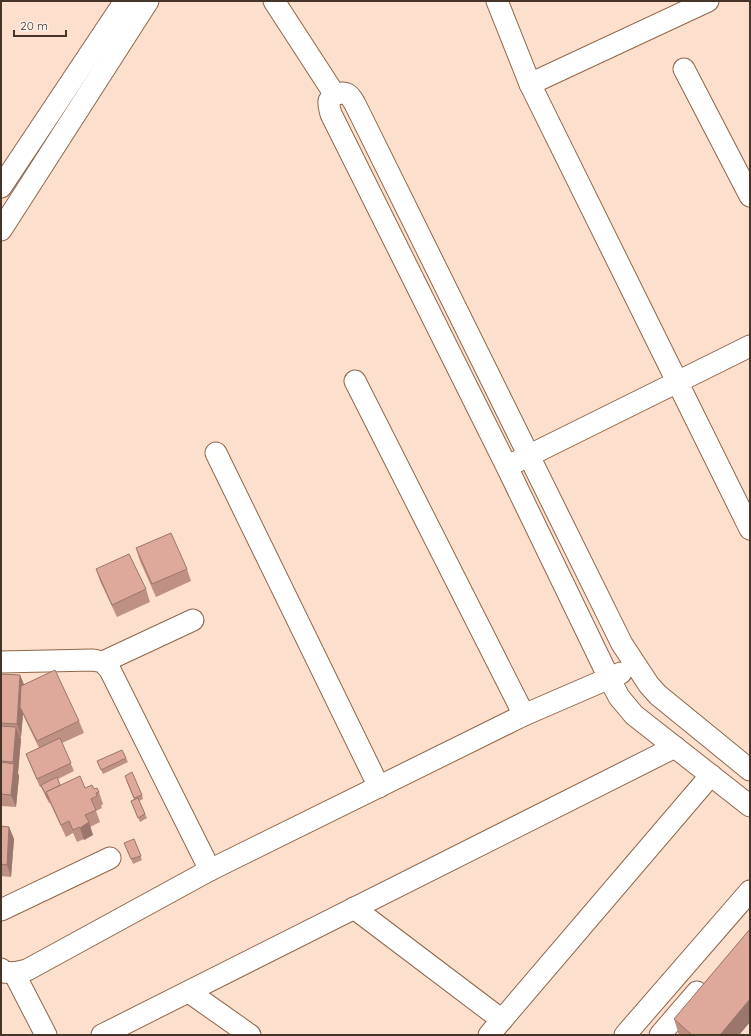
<svg xmlns="http://www.w3.org/2000/svg" width="751" height="1036" font-family="Quicksand,sans-serif">
	<style>
		.lines { fill: none; stroke-linecap: round; stroke-linejoin: round }
		.minor-casing { stroke: #8f664a; stroke-width: 23 }
		.minor { stroke: #fff; stroke-width: 21 }
		.wall { fill: #bf9084 }
		.shaded-wall { fill: #9b766c }
		.building { fill: #dea89a; stroke: #9b766c }
	</style>
	<rect width="100%" height="100%" fill="#fcdfcc"/>
	<g class="lines">
		<defs>
			<g id="minor">
				<polyline points="274,1 335,95"/>
				<polyline points="497,1 530,84 750,529"/>
				<polyline points="684,69 750,196"/>
				<polyline points="530,84 708,1"/>
				<polyline points="1,187 125,1"/>
				<polyline points="1,230 148,1"/>
				<polyline points="355,381 524,715"/>
				<polyline points="216,453 379,787"/>
				<polyline points="516,462 750,346"/>
				<polyline points="1,662 93,660 103,662 110,670 210,870"/>
				<polyline points="103,662 193,620"/>
				<path d="M750 770 658 695 649 685 622 644 355 104C353 101 351 96 347 94 341 91 332 95 329 101 328 104 330 110 331 114L507 467 609 678 619 697 634 715 750 806"/>
				<polyline points="354,908 502,1020"/>
				<polyline points="1,910 110,858"/>
				<polyline points="1,969 3,972 14,973 27,970 210,870 524,715 621,673"/>
				<polyline points="14,973 46,1035"/>
				<polyline points="189,992 250,1035"/>
				<polyline points="102,1035 675,747"/>
				<polyline points="489,1035 711,775"/>
				<polyline points="625,1035 750,891"/>
				<polyline points="660,1035 697,992"/>
			</g>
		</defs>
		<use href="#minor" class="minor-casing"/>
		<use href="#minor" class="minor"/>
	</g>
	<g class="wall">
		<polygon points="136,548 187,569 191,581 156,597 140,561"/>
		<polygon points="96,569 146,589 150,602 117,617 100,581"/>
		<polygon points="1,674 20,675 24,685 79,721 84,733 62,743 74,771 58,779 60,785 94,789 99,792 103,804 101,806 102,808 96,811 100,822 90,827 93,835 84,840 84,839 77,842 73,833 66,837 50,803 49,803 41,787 40,787 29,762 26,754 39,748 25,719 23,714 21,737 20,737 21,739 18,773 19,776 16,807 1,806"/>
		<polygon points="126,758 128,762 103,774 97,761"/>
		<polygon points="126,780 142,795 143,799 139,801 147,818 140,822 131,801 134,799"/>
		<polygon points="1,826 9,827 14,839 11,877 1,876"/>
		<polygon points="134,839 142,860 133,864 126,847"/>
		<polygon points="750,929 750,1022 739,1035 679,1035 674,1019"/>
	</g>
	<g class="shaded-wall">
		<polygon points="20,675 25,687 20,707 23,714 21,737 17,724"/>
		<polygon points="16,727 21,739 18,773 19,776 16,807 11,795 14,765 13,762"/>
		<polygon points="89,822 93,835 84,840 80,828"/>
		<polygon points="9,827 14,839 11,877 7,865"/>
		<polygon points="750,999 750,1022 739,1035 720,1035"/>
	</g>
	<g class="building">
		<polygon points="171,533 187,569 152,584 136,548"/>
		<polygon points="129,554 146,589 112,605 96,569"/>
		<polygon points="55,670 79,721 37,741 20,707 21,686"/>
		<polygon points="1,674 20,675 17,724 1,723"/>
		<polygon points="1,726 16,727 13,762 1,761"/>
		<polygon points="60,738 71,763 37,779 26,754"/>
		<polygon points="122,750 126,758 101,770 97,761"/>
		<polygon points="1,762 14,764 11,795 1,794"/>
		<polygon points="132,772 142,795 134,798 125,776"/>
		<polygon points="80,776 85,788 92,785 94,789 97,788 99,792 96,793 97,796 91,799 96,810 85,815 89,822 80,828 79,827 73,830 69,821 61,825 46,792"/>
		<polygon points="57,777 60,785 46,792 49,799 48,799 41,785"/>
		<polygon points="138,798 145,814 138,818 131,801"/>
		<polygon points="1,826 9,827 7,865 1,864"/>
		<polygon points="134,839 141,856 131,859 124,843"/>
		<polygon points="750,929 750,999 720,1035 692,1035 674,1019"/>
	</g>
	<rect width="751" height="1036" fill="none" stroke="#473428" stroke-width="4"/>
	<path d="M14 30v6h52v-6" fill="none" stroke="#473428" stroke-width="2"/>
	<text x="20" y="30" font-size="12" fill="#473428" stroke="#faf0ea" stroke-width="3" paint-order="stroke">20 m</text>
</svg>
